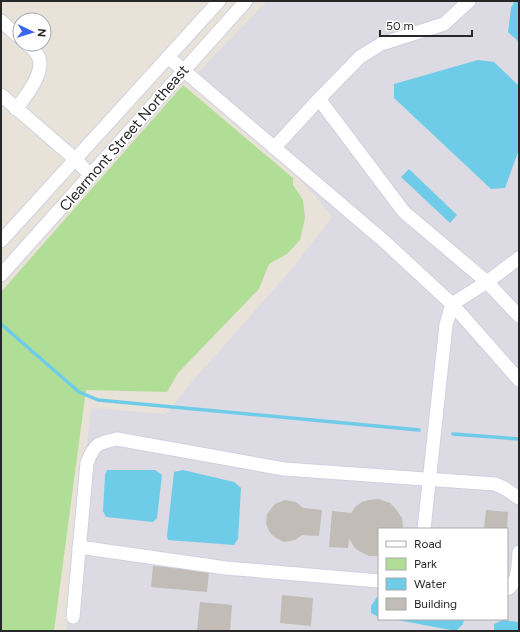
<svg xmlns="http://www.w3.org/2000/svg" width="520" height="632" font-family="Figtree,sans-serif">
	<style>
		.industrial { fill: #dcdae2; fill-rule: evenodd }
		.green { fill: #b1de97 }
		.water { fill: #6fcce8 }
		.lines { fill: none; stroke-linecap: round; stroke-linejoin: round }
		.stream { stroke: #6fcce8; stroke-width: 3.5 }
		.building { fill: #c1bcb6 }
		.minor-casing { stroke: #ced2e0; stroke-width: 15 }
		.minor { stroke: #fff; stroke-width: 13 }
		.labels { text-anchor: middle; stroke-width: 3.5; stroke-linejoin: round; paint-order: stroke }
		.street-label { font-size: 15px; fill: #272727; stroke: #fff }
	</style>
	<rect width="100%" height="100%" fill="#e9e2d9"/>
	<path class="industrial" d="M267 1H519V631H66L91 408 166 414 191 383 291 270 332 217 318 199 288 167 188 83ZM379 529H507V619H379Z"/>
	<polygon class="green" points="183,85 293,178 293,185 303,200 305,218 300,240 287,254 269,264 259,289 178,373 167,392 86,390 54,631 1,631 1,292"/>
	<g class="water">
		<polygon points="515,1 519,1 519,42 508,32 511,8"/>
		<polygon points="478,60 494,62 519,86 518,152 505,188 491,189 394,98 394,84"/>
		<polygon points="409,169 457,215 450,223 401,177"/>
		<polygon points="107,470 155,470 162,475 157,518 153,522 106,517 103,511 105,475"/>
		<polygon points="183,470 234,482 241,488 238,539 234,545 168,540 167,536 174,472"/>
		<polygon points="377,597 379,597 379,617 371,613 371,606"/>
		<polygon points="392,619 464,619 463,624 456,631"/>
		<polygon points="503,620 519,622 519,631 494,631 494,624"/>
	</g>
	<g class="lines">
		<g class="stream">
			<polyline points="1,324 79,392 98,400 419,430"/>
			<polyline points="453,434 519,439"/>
		</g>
	</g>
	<g class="building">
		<polygon points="378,499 390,503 395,508 402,518 403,527 403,529 379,529 379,556 369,556 359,551 354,547 349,538 348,548 329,547 332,511 351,513 356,506 362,502 369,500"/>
		<polygon points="285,500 296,502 303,508 322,510 319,536 302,535 295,540 284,542 276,538 272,535 269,531 266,523 267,514 275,504"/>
		<polygon points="486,510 508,512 507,529 484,529"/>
		<polygon points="153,566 209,571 207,592 151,587"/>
		<polygon points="282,595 313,598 311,626 280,623"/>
		<polygon points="200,602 232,605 230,631 197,631"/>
	</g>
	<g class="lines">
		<defs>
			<g id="minor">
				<polyline points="1,21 20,38"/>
				<polyline points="168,57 385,242 452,304 519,380"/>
				<polyline points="1,95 75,159 91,176"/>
				<polyline points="319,99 404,212 487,282 519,316"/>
				<path d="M16 109C26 96 49 68 36 53 34 49 30 47 27 44"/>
				<polyline points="274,148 319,99 360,57 381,44 444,24 469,1"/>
				<polyline points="1,241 219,1"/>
				<polyline points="1,275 246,1"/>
				<polyline points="424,529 446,325 452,304 487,282 519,258"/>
				<polyline points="79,547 226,568 379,581"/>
				<path d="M507 589C519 582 518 564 519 552"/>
				<path d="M73 617 87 463C94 444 98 443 117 439L284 469 495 484 504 488 519 498"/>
			</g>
		</defs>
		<use href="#minor" class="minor-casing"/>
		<use href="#minor" class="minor"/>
	</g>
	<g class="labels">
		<g class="street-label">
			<text transform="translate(124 138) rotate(-49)" y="5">Clearmont Street Northeast</text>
		</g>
	</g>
	<rect width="520" height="632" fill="none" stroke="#272727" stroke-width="4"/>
	<rect x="378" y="528" width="130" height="92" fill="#ffffff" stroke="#a9a9a9"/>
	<rect x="386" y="541" width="20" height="6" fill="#ffffff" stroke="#a9a9a9"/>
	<text x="414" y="548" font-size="12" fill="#272727">Road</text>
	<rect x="386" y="558" width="20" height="12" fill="#b1de97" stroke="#a9a9a9"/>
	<text x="414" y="568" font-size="12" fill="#272727">Park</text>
	<rect x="386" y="578" width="20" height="12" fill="#6fcce8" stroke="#a9a9a9"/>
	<text x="414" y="588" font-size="12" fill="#272727">Water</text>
	<rect x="386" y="598" width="20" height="12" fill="#c1bcb6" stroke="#a9a9a9"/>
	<text x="414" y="608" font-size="12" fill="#272727">Building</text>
	<g transform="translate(32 32) rotate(94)"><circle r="19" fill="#ffffff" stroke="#a9a9a9"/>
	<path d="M0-3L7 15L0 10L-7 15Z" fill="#3e65f2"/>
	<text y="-6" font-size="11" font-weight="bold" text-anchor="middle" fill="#272727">N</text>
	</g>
	<path d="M380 30v6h92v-6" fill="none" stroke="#272727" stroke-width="2"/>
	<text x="386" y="30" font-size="12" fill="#272727" stroke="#ffffff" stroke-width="3" paint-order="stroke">50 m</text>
</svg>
